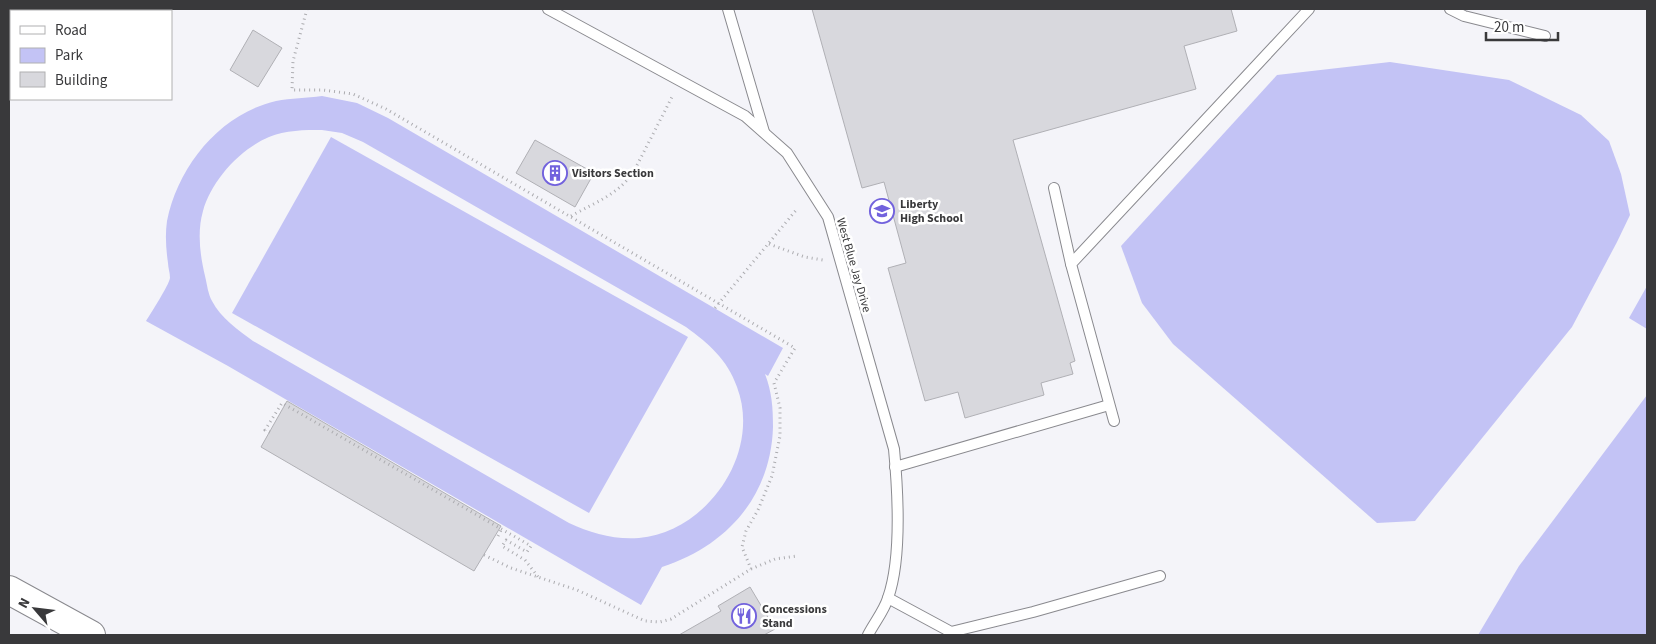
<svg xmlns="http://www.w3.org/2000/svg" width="1656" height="644" font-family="'Source Sans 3',sans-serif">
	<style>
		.green { fill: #c3c3f5; fill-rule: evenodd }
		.building { fill: #d8d8dd; stroke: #b0b0b5 }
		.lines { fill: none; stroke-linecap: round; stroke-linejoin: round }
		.service-casing { stroke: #89898e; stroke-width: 12 }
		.secondary-casing { stroke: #89898e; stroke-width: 30 }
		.path { stroke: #acacb0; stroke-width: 3; stroke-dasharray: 1 4; stroke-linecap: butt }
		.service { stroke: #fff; stroke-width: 10 }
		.secondary { stroke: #fff; stroke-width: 28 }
		.labels { text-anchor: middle; stroke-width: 5; stroke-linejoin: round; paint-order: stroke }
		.poi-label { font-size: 12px; font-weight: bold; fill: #39393b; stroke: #fff; text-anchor: start }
		.street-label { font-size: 12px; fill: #39393b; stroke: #fff }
	</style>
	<rect width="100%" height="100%" fill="#f4f4f9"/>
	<g class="green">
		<polygon points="1390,62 1509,80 1581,115 1609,141 1621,174 1630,215 1617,242 1572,327 1415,521 1377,523 1173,344 1142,303 1121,246 1277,75"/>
		<path d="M322 96 357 103 388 118 783 348 768 376 765 374C772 392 773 408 773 427 771 496 727 546 662 567L641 605 228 366 146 321C151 313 169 285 170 278 170 273 168 267 168 263 166 249 165 235 167 221 178 166 220 114 276 101 291 98 307 98 322 96ZM322 130 342 133 363 142 686 327C709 344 727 359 737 387 762 453 707 532 639 538 614 540 591 533 569 523L253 341C238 330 221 318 212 301 208 294 207 284 205 276 200 255 197 232 203 211 211 181 240 149 269 137 285 130 305 130 322 130Z"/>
		<polygon points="331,137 688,337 589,513 232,313"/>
		<polygon points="1647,286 1647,329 1629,318"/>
		<polygon points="1647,395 1647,635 1478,635 1519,566"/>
	</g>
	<g class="building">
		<polygon points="812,9 1231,9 1237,31 1184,46 1196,89 1013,140 1075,361 1070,363 1073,374 1041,383 1044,395 965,418 958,392 925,401 888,268 906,263 884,182 862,188"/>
		<polygon points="253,30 282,48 258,87 230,70"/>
		<polygon points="535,140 594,173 575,207 516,173"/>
		<polygon points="287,401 501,526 474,571 261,447"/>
		<polygon points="750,587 775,629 764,635 679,635 721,611 718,606"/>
	</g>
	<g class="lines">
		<defs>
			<g id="service">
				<path d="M548 9 745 116 787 153 828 217 894 449C898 492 902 558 888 598 884 611 874 623 868 635"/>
				<polyline points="728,9 764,132"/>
				<polyline points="1450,9 1464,16 1545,36"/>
				<polyline points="1054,188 1071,264"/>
				<polyline points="1114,421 1071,264 1309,9"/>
				<polyline points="895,467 1109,405"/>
				<polyline points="888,598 951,632 1033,612 1160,576"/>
			</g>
			<polyline id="secondary" points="9,590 91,635"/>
		</defs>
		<use href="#service" class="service-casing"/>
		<use href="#secondary" class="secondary-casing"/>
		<g class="path">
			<polyline points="307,9 293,61 292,90 323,90 353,94 386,109 795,348 774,383 780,408 780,436 772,476 758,510 746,531 742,547 751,569"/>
			<path d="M571 216C594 203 617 195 633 173L672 97"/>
			<polyline points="769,244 805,257 823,260"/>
			<polyline points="715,308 797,209"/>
			<polyline points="270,432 265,430 282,403 531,546 527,552 506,540 502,546 525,560 539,578"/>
			<polyline points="498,536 501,530"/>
			<polyline points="484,555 511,568 577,590 645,621 660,622 671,619 751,569 775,559 797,556"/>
		</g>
		<use href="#service" class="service"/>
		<use href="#secondary" class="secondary"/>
	</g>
	<defs>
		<symbol id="building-ring" viewBox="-11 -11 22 22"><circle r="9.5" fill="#fff" stroke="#7262dd" stroke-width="1.5"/><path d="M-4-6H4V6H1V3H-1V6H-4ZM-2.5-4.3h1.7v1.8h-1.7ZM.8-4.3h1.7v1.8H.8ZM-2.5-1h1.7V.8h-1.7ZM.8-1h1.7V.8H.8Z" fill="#7262dd"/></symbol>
		<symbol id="school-ring" viewBox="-11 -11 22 22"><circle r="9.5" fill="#fff" stroke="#7262dd" stroke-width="1.5"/><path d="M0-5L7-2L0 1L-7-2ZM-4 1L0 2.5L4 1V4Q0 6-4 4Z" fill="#7262dd"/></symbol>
		<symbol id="restaurant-ring" viewBox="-11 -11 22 22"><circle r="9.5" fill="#fff" stroke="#7262dd" stroke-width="1.5"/><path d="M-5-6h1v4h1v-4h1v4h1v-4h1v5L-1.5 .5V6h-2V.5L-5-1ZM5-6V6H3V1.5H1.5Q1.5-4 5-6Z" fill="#7262dd"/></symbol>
	</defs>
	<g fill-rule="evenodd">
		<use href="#building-ring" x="541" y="159" width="28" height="28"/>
		<use href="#school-ring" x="868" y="197" width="28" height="28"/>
		<use href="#restaurant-ring" x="730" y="602" width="28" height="28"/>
	</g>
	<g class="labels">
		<g class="poi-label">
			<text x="572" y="177">Visitors Section</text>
			<text x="900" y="208">Liberty<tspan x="900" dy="14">High School</tspan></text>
			<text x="762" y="613">Concessions<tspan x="762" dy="14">Stand</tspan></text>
		</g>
		<g class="street-label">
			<text transform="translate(854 265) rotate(74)" y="4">West Blue Jay Drive</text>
		</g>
	</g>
	<rect width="1656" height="644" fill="none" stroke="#39393b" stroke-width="20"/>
	<rect x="10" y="10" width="162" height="90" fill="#ffffff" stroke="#b0b0b1"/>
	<rect x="20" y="26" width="25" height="8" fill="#ffffff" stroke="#b0b0b1"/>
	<text x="55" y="35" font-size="15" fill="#39393b">Road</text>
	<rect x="20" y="48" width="25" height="15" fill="#c3c3f5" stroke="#b0b0b1"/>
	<text x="55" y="60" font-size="15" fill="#39393b">Park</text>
	<rect x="20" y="72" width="25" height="15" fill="#d8d8dd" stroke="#b0b0b1"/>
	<text x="55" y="85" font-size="15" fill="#39393b">Building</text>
	<g transform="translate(35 609) rotate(298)" stroke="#ffffff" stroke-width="4" paint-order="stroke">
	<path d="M0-4L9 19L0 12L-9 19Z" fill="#39393b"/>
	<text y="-8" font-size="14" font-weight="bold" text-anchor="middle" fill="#39393b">N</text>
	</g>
	<path d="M1486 32v8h72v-8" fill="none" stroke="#39393b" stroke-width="2.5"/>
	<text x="1494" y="32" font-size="15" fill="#39393b" stroke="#ffffff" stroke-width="4" paint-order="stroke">20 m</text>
</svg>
